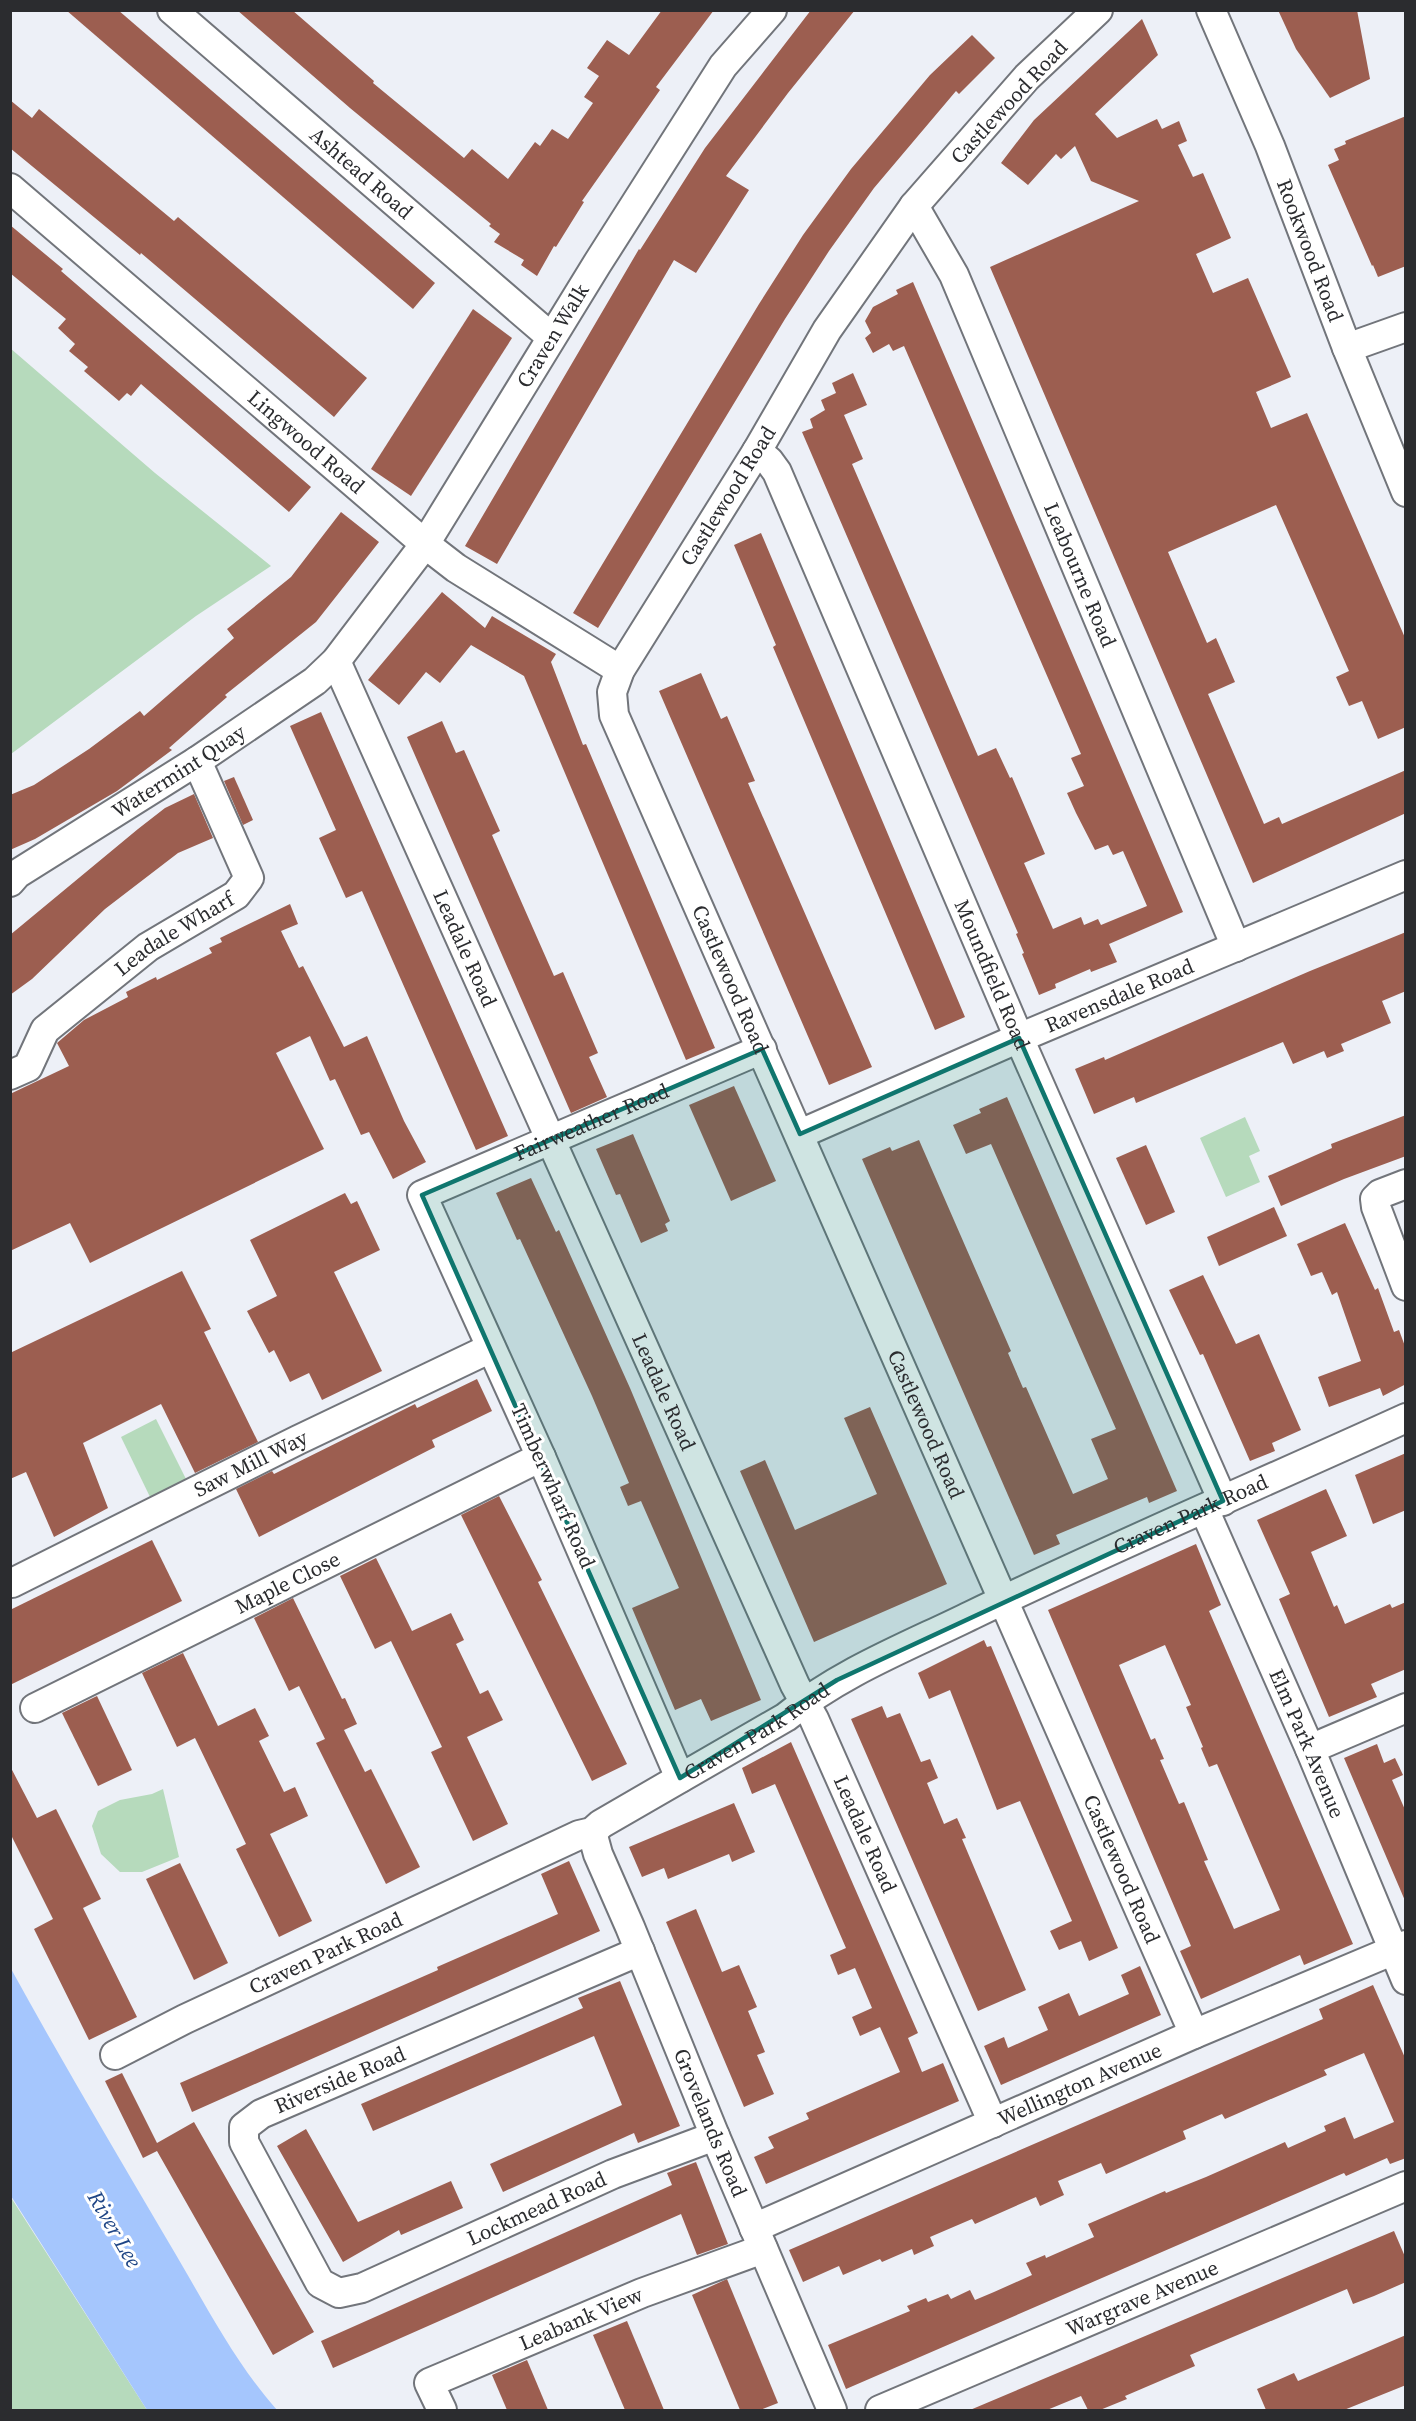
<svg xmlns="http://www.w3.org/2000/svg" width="1416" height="2421" font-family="'Source Serif 4',serif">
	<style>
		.green { fill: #b6dabc }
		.water { fill: #a5c6fd }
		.building { fill: #9c5e50; fill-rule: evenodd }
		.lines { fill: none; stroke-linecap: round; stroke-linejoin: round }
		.street-casing { stroke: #72757b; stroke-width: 32 }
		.street { stroke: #fff; stroke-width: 28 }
		.marked { fill: #0f766e; fill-opacity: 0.2; stroke: #0f766e; stroke-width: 4.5; stroke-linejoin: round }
		.labels { text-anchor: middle; stroke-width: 6; stroke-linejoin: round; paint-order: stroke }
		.street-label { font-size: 21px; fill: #2b2c2f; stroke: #fff }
		.water-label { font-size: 22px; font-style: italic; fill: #1e4585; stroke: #fff }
	</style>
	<rect width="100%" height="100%" fill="#edf0f7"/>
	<g class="green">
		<polygon points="10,348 155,473 271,566 196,616 11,754"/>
		<polygon points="1245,1117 1260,1151 1249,1156 1260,1182 1226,1197 1200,1138"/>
		<polygon points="156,1419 187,1481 151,1499 121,1437"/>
		<polygon points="163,1789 179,1857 142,1872 120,1872 101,1854 92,1826 98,1811 120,1800 152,1794"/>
		<polygon points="10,2196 147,2410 11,2410"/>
	</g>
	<path class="water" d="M10 1967C61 2060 115 2151 169 2243 202 2298 234 2362 277 2410H147L11 2196Z"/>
	<g class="building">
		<polygon points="66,10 118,10 435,283 413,309"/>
		<polygon points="237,10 292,10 374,81 373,83 464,158 472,149 508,179 535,142 540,146 552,129 568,139 593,103 584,97 599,76 587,68 607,40 629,55 662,10 714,10 656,87 660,90 582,201 584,202 556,247 554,246 537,276 521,265 524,260 494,242 500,234 489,226 491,224 350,108"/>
		<polygon points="811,10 855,10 788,93 726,176 749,190 696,273 674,260 497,564 465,546 639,249 640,250 705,148"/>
		<polygon points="1278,10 1357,10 1370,79 1330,98 1296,49"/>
		<polygon points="1142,19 1158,55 1095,114 1117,138 1157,119 1162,129 1179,121 1187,141 1178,145 1193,177 1203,173 1231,238 1196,254 1213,293 1248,278 1291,377 1256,392 1271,428 1307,413 1406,640 1406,727 1378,739 1362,701 1349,706 1336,677 1349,671 1276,505 1168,552 1207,643 1216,638 1235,682 1208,694 1264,824 1279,817 1282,824 1406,770 1406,813 1253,883 990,267 1139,201 1091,181 1075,146 1061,159 1056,154 1028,185 1001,163 1034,120"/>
		<polygon points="972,35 995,58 959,94 956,91 874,188 829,251 785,319 598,628 573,613 759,304 803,235 851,169 930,75"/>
		<polygon points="10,100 32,118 39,109 174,221 178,217 367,378 334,417 141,253 140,255 10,148"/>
		<polygon points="1406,116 1406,266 1378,277 1373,265 1372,266 1328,165 1339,160 1334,149 1346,144 1345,141"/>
		<polygon points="10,225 63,269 61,271 311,487 289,512 141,384 131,396 127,393 119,401 84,371 88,367 69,351 75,344 58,328 66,319 10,273"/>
		<polygon points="913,282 1183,912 1109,944 1117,962 1091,972 1090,969 1055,984 1056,988 1039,995 1022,954 1024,953 1016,934 1018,933 802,432 813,428 810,419 825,410 821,400 836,393 832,383 853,373 867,405 844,415 863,459 852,464 978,756 996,748 1010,778 1012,777 1045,854 1024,863 1053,929 1081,917 1084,925 1098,919 1101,925 1147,906 1123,851 1113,855 1108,845 1095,850 1076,813 1067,793 1084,786 1071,758 1081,754 904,346 893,351 889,344 873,353 865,338 871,333 865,321 873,307 898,294 896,290"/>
		<polygon points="473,309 512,338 411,496 371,469"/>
		<polygon points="341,512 379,542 316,622 225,695 227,697 169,748 172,750 117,791 35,839 10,850 10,795 34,785 89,749 140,711 144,716 234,638 227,629 291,577"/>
		<polygon points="761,533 965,1017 935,1030 773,647 776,645 734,545"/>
		<polygon points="442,592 485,628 492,616 556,654 551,662 583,745 586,744 715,1048 686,1060 524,676 471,645 440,683 426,672 399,705 368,680"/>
		<polygon points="701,673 721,719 727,716 755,781 748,783 872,1067 829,1085 659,691"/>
		<polygon points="321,712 508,1136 476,1150 362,891 346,898 319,838 336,830 290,726"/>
		<polygon points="442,721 456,753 464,750 500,831 492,835 554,976 563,972 598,1053 589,1057 607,1097 571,1113 407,737"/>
		<polygon points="234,777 253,820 243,825 224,781"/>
		<polygon points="194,794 213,838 178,853 105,909 32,979 10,995 10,935 138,829 165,808"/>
		<polygon points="290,904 298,924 281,931 299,968 303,966 344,1047 367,1036 404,1121 426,1162 393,1179 369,1132 361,1135 335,1079 330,1081 310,1036 276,1053 324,1149 90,1263 70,1223 10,1251 10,1094 69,1066 57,1043 84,1020 128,997 126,992 156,977 157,980 212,953 209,948 222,942 220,938"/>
		<polygon points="1406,932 1406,991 1382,1001 1391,1023 1341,1044 1344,1051 1327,1058 1324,1051 1293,1064 1283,1042 1136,1103 1134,1097 1094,1114 1075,1069 1104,1057 1105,1060 1310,971"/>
		<polygon points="734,1086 776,1181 731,1201 689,1105"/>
		<polygon points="1007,1097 1177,1491 1149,1503 1147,1497 1056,1535 1060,1544 1034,1555 862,1159 890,1147 892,1151 919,1140 1011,1351 1008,1353 1023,1388 1026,1387 1073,1494 1108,1479 1091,1439 1116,1429 991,1144 966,1154 953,1125 981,1113 979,1109"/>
		<polygon points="1406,1115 1406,1156 1344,1179 1281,1206 1268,1176 1332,1148 1331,1144"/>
		<polygon points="633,1134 670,1221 665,1224 668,1231 641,1243 620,1194 616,1195 596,1149"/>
		<polygon points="1146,1145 1175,1212 1146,1225 1116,1158"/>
		<polygon points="531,1178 556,1232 559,1230 630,1388 761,1700 711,1721 701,1699 675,1710 632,1608 679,1588 641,1501 628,1506 620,1487 629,1483 592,1396 520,1239 517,1240 496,1193"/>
		<polygon points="345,1193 351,1204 357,1201 380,1250 334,1272 382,1371 322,1400 309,1373 290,1382 274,1350 269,1353 247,1311 277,1296 250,1240"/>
		<polygon points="1274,1207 1287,1236 1219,1266 1207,1237"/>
		<polygon points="1345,1223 1375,1290 1378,1288 1394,1332 1399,1330 1406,1349 1406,1384 1383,1396 1380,1388 1329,1407 1318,1377 1361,1361 1337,1292 1332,1295 1322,1272 1311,1276 1297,1244"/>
		<polygon points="182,1271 211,1329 204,1332 258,1442 195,1473 161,1404 83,1443 108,1508 54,1537 26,1472 10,1479 10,1353"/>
		<polygon points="1203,1275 1236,1344 1259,1334 1301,1430 1272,1443 1275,1451 1250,1461 1203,1354 1200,1355 1169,1290"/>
		<polygon points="477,1379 492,1411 432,1440 435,1447 259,1537 236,1489 272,1471 274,1474 415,1404 417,1408"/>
		<polygon points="870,1407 947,1584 814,1642 740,1471 765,1460 795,1530 877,1494 844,1418"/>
		<polygon points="1406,1453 1406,1510 1373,1524 1355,1475"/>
		<polygon points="1326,1489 1347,1536 1311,1552 1334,1607 1337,1605 1345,1624 1390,1604 1392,1608 1406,1602 1406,1669 1371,1684 1377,1697 1329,1717 1279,1599 1290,1594 1257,1520"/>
		<polygon points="499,1496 542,1580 538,1582 627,1764 592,1781 461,1515"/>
		<polygon points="152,1540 182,1601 10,1685 10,1610"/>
		<path d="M1196 1544 1221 1605 1209 1611 1353 1944 1304 1965 1300 1955 1201 1999 1180 1951 1191 1946 1048 1610ZM1165 1645 1191 1705 1186 1707 1203 1747 1201 1748 1209 1767 1217 1764 1280 1910 1234 1929 1204 1861 1208 1860 1184 1802 1179 1804 1160 1760 1164 1759 1155 1738 1151 1740 1119 1665Z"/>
		<polygon points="376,1558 412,1631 451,1613 464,1640 456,1644 480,1694 488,1690 503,1720 467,1737 508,1824 473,1841 431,1752 442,1747 391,1641 375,1649 340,1576"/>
		<polygon points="293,1598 342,1699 345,1698 357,1724 344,1730 365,1772 371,1769 420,1867 386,1884 316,1743 325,1739 299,1686 289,1691 254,1618"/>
		<polygon points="984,1640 987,1647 991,1646 1118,1948 1089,1961 1081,1941 1059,1950 1050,1931 1072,1921 1020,1801 997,1810 950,1690 929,1699 918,1673"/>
		<polygon points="183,1653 218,1726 255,1708 269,1736 259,1741 284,1792 295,1787 308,1816 270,1834 312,1921 279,1937 236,1849 246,1844 195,1738 177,1747 142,1673"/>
		<polygon points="97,1696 132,1770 98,1786 62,1713"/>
		<polygon points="882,1706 887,1718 900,1713 921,1762 930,1759 938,1778 927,1783 944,1824 957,1818 966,1838 962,1839 1026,1990 978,2011 851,1719"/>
		<polygon points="791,1742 918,2033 908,2038 922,2072 943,2063 959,2101 766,2184 754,2157 774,2148 768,2137 809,2119 806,2113 900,2072 880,2027 860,2036 852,2017 872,2008 855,1968 838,1975 830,1955 846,1948 775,1784 752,1794 742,1768"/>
		<polygon points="1377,1744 1384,1763 1395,1758 1403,1775 1392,1780 1406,1812 1406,1903 1344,1758"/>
		<polygon points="10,1766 37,1818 56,1809 101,1899 83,1908 137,2017 89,2040 34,1929 53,1919 10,1833"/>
		<polygon points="734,1803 755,1852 732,1862 729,1854 668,1879 664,1868 642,1877 629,1847"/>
		<polygon points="569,1861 600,1931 192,2112 180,2083 438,1970 437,1967 558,1914 541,1874"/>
		<polygon points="180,1863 228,1963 194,1980 146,1879"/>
		<polygon points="696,1909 722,1972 739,1965 757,2007 748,2011 765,2052 757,2055 774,2094 744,2107 666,1922"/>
		<polygon points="1140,1966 1161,2015 1001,2085 984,2046 1004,2037 1008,2048 1048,2030 1038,2007 1069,1993 1079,2016 1129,1994 1121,1975"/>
		<polygon points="620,1981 680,2126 638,2143 634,2133 503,2192 490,2164 622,2105 594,2036 373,2131 361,2104 583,2008 578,1998"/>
		<polygon points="1373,1985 1406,2060 1406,2158 1390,2164 1387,2158 1346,2176 1344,2173 846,2389 828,2345 910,2311 907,2306 926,2298 928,2302 948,2294 951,2299 970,2290 975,2300 994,2292 1032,2275 1026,2263 1045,2255 1046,2258 1094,2237 1088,2224 1165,2191 1166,2193 1206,2177 1285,2142 1288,2148 1326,2131 1324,2126 1345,2117 1354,2139 1394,2122 1364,2053 1324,2070 1327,2075 1264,2102 1225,2119 1222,2114 1183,2131 1186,2139 1106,2174 1101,2163 1058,2181 1064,2195 1040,2206 1036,2197 975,2224 972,2219 930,2237 934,2246 914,2255 912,2249 882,2262 880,2259 843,2275 839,2266 803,2282 789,2250 1323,2019 1319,2009"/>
		<polygon points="122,2073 157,2143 194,2122 314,2332 273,2355 157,2151 143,2158 105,2081"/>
		<polygon points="306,2129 358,2222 451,2181 463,2208 401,2235 399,2230 343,2262 277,2146"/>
		<polygon points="696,2162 728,2244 697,2255 681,2214 333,2368 321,2341 672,2185 667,2173"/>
		<polygon points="1394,2231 1406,2259 1406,2282 1374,2296 1353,2304 1347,2289 1328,2297 1190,2355 1195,2366 1125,2396 1127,2399 1100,2410 1088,2410 1081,2396 1047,2410 970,2410"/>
		<polygon points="727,2279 778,2403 760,2410 740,2410 692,2295"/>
		<polygon points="627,2321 664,2410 625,2410 593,2335"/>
		<polygon points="1406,2335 1406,2385 1344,2410 1266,2410 1257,2389 1294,2373 1298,2381"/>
		<polygon points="527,2360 548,2410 507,2410 492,2375"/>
	</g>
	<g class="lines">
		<defs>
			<g id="street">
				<path id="s1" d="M172 10 551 337"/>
				<path id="s2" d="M1098 10 1027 77 914 206 827 330 757 451 620 670 612 692 614 715 1194 2034"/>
				<path id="s3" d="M1211 10 1270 146 1347 348 1406 492"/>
				<path id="s4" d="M10 188 425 544 456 568 620 670"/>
				<path id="s5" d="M914 206 954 275 1236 947"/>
				<polyline points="1347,348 1406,327"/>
				<path id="s6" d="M757 451 769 461 777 472 1019 1038 1223 1501"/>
				<path id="s7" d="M336 661 795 1685 814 1719 993 2123"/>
				<path id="s8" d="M10 882 17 874 197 761 315 681 336 661 425 544 597 264 723 66 772 10"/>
				<path id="s9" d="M10 1075 28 1067 45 1030 148 947 236 895 249 878 197 761"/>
				<path id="s10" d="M800 1134 1019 1038 1406 875"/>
				<polyline points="1406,1184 1380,1194 1375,1199 1376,1207 1406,1286"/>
				<path id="s11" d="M1204 1509 1310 1749 1406 1980"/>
				<path id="s12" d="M12 1583 298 1440 491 1348"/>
				<path id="s13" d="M35 1708 541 1457"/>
				<polyline points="1310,1749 1406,1708"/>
				<path id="s14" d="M680 1778 541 1457 422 1195 762 1049"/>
				<path id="s15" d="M592 1832 598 1854 630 1927 715 2136 832 2410"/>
				<path id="s16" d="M640 1951 261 2114 244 2127V2142L320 2283 339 2293 362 2288 613 2174 715 2136"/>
				<path id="s17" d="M115 2055 185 2019 579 1835 592 1832 601 1824 786 1717C841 1672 909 1646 972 1615 1115 1546 1261 1484 1406 1418"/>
				<path id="s18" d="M754 2228 1194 2034 1406 1945"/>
				<path id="s19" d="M442 2410 429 2383 642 2293 763 2249"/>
				<path id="s20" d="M880 2410 1406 2186"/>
			</g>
		</defs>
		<use href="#street" class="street-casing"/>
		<use href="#street" class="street"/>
	</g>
	<path class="marked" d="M1019 1038 1223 1501 837 1680 680 1778 422 1195 762 1049 800 1134Z"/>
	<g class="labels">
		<g class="street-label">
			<text transform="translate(1009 102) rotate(-47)" y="7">Castlewood Road</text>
			<text dy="7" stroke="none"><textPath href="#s1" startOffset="250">Ashtead Road</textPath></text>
			<text dy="7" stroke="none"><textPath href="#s3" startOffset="260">Rookwood Road</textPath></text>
			<text dy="7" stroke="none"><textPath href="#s8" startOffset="786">Craven Walk</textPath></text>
			<text dy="7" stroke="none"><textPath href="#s4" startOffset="390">Lingwood Road</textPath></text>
			<text transform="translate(728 496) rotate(-58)" y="7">Castlewood Road</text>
			<text dy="7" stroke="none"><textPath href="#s5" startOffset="405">Leabourne Road</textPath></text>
			<text dy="7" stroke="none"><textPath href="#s8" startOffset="202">Watermint Quay</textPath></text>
			<text dy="7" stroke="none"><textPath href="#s9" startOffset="222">Leadale Wharf</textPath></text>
			<text dy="7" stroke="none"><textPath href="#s7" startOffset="315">Leadale Road</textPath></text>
			<text dy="7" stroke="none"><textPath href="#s6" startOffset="576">Moundfield Road</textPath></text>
			<text dy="7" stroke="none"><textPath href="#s2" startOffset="1154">Castlewood Road</textPath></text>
			<text dy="7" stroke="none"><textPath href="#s10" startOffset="348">Ravensdale Road</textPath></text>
			<text dy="7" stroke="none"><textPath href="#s14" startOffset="822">Fairweather Road</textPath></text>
			<text dy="7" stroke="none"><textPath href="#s7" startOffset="801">Leadale Road</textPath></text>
			<text dy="7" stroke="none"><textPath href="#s2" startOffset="1640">Castlewood Road</textPath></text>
			<text dy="7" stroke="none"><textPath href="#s12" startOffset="267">Saw Mill Way</textPath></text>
			<text transform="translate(553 1486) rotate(66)" y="7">Timberwharf Road</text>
			<text dy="7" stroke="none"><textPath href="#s17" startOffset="1206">Craven Park Road</textPath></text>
			<text dy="7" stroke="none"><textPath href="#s13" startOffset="282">Maple Close</textPath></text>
			<text dy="7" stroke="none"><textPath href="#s17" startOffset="720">Craven Park Road</textPath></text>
			<text dy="7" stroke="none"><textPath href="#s11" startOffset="256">Elm Park Avenue</textPath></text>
			<text dy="7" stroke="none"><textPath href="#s7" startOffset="1287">Leadale Road</textPath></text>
			<text dy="7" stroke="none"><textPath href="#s2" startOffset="2126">Castlewood Road</textPath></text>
			<text dy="7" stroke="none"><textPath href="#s17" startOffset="234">Craven Park Road</textPath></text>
			<text transform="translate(340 2080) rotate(-23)" y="7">Riverside Road</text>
			<text dy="7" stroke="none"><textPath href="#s18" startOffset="356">Wellington Avenue</textPath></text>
			<text dy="7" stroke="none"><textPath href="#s15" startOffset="314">Grovelands Road</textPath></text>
			<text dy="7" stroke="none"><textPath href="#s16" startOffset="846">Lockmead Road</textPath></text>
			<text dy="7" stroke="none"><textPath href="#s20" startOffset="285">Wargrave Avenue</textPath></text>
			<text dy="7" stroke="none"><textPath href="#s19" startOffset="195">Leabank View</textPath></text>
		</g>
		<g class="water-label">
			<text transform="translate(115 2229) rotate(60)" y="8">River Lee</text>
		</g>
	</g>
	<rect width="1416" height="2421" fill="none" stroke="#2b2c2f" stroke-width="24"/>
</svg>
